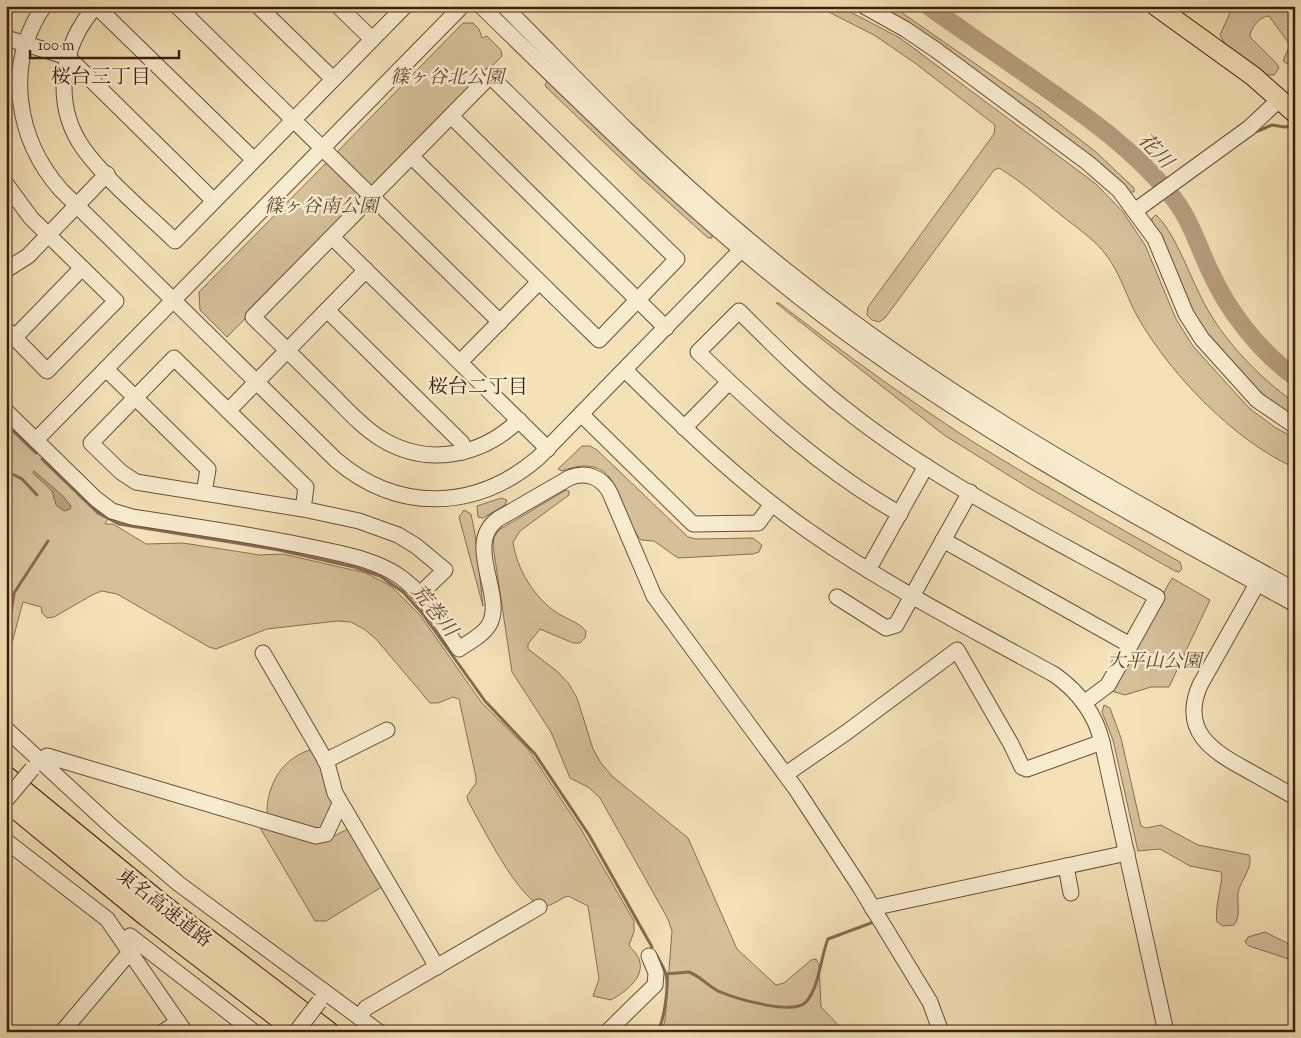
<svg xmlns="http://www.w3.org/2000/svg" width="1301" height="1038" font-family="'Sorts Mill Goudy','Noto Serif JP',serif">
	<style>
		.green { fill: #d5c09a; stroke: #8a6e54 }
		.water { fill: #b69e7e; stroke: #866a52 }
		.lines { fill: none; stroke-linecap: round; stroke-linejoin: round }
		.stream { stroke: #866a52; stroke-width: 3 }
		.river { stroke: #b69e7e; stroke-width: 18 }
		.minor-casing { stroke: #6c4e39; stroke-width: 17 }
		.major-casing { stroke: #3f1d0f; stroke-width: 21 }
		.highway-casing { stroke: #3f1d0f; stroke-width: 23 }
		.minor { stroke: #f8ecd0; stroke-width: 15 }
		.major { stroke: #f4e1b7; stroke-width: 19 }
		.highway { stroke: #f4e1b7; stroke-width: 21 }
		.minor-bridge-casing { stroke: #6c4e39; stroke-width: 17; stroke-linecap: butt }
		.minor-bridge { stroke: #f8ecd0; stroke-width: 15 }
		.labels { text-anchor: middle; stroke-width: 5; stroke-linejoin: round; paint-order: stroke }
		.park-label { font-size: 19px; font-style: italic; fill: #644632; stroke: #f8ecd0 }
		.street-label { font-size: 19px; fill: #3f1d0f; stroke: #f8ecd0 }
		.neighbourhood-label { font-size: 20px; fill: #3f1d0f; stroke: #f8ecd0 }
		.water-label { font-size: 20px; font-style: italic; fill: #694a36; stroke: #f8ecd0 }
	</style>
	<rect width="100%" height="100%" fill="#f4e1b7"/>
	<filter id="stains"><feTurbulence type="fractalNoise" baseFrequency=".004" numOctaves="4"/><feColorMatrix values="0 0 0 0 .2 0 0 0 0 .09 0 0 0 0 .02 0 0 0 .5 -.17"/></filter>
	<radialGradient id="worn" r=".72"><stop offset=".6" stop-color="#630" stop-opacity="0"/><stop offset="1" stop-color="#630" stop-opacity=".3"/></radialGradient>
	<g class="green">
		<path d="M817 6H839L900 38 1096 184 1123 212 1145 245 1176 319 1193 346 1249 408 1276 428 1295 438V468C1235 441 1173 377 1140 321 1126 298 1121 272 1103 251 1091 237 1076 227 1062 216 1042 200 1021 181 999 168L994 170 885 318 879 322 872 320 867 315 868 307 994 134 995 125 915 63 874 35Z"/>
		<polygon points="879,6 892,6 898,10 1039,108 1096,152 1134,188 1134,192 1129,192"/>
		<path d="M1233 6H1295V60L1289 65 1283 61 1289 47 1288 42 1269 16C1260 16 1250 28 1250 37L1277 64 1279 68 1274 75H1267L1225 44 1220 35Z"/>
		<polygon points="463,23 473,23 479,29 482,38 487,36 501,50 502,56 374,188 368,188 338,158 338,151"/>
		<polygon points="548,81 712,234 712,238 708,238 638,175 546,87 545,84"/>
		<polygon points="325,164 333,164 363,193 363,199 227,337 200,310 199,292"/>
		<path d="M1156 215C1173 230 1189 273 1199 293 1219 336 1256 375 1295 403V418C1251 388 1207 348 1186 298 1175 272 1167 246 1152 222V218Z"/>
		<path d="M776 303H779C841 351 904 397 970 440 1039 483 1109 522 1180 562L1182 569 1179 572 1175 571 1029 488 944 435Z"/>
		<path d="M6 418 110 515 105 524H113L146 544 183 543 260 555 283 554 366 573 391 586 420 615 482 703 528 749 581 829 634 921V932L629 945C632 950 637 953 639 959 646 977 625 992 611 1000L593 996 599 979 588 906 568 896C560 898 552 907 543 906 519 901 481 824 468 801L467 796 476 783V777L459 699 453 697 438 703H430L376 639 364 629 351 622 337 621 267 629 216 649 209 647 117 594 102 591 94 594 54 617 47 618 42 613 41 607 23 602 6 665Z"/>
		<path d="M582 446H590L597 450 688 537 696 539 753 538 762 545 759 552 753 554 678 558 654 541 641 540C616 510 623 448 562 471L558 469Z"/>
		<path d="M566 490 569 491V495L520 531 513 542C517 570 534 597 557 613 567 619 578 622 586 631L585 638 580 643H573L540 629 528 644V649L558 672 569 684 577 698 593 749 601 763 612 776 688 838 737 949 776 985 784 983 811 960 816 959 819 964 821 1007 845 1032H661L665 1021 672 931 668 919 600 798 588 787 570 778 551 732 512 672 493 546 494 537 499 530Z"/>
		<polygon points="501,498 507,500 505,505 483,518 478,517 477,506"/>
		<polygon points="464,510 471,514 475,534 483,606 459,517"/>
		<polygon points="1172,578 1210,600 1169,687 1151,687 1125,695 1108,690"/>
		<path d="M1104 705 1110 708 1121 738 1141 826 1146 828 1161 825 1198 845 1249 855C1254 867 1240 881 1238 893 1237 904 1241 917 1234 925L1223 926 1217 922C1214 907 1224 880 1221 872L1190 866 1160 849 1138 851 1113 740 1102 712Z"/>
		<path d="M310 750 320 760 333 807 323 831 270 817 267 812C267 784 283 758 310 750Z"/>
		<polygon points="259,826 330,838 348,829 382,883 380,888 326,921 315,921"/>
		<polygon points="1265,932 1295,947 1295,961 1249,946 1245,942 1248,937"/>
	</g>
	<polygon class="water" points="34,471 63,496 71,506 70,509 64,511 56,505 52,491 33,473"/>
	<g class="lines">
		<g class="stream">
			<polyline points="1253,133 1272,125 1285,127 1295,125"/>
			<polyline points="6,424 36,453"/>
			<polyline points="42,459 98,513 119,524 279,550 354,567 380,576 403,592 422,613 485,701 535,754 589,835 652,947"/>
			<polyline points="6,471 22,479 37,495"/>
			<polyline points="11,614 14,593 48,541"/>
			<path d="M666 974 689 972C700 976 708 986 718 991 734 998 795 1017 807 1001 820 984 820 959 828 939L871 923"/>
			<path d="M657 1032C664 1023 669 986 666 974 664 968 660 962 657 956"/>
		</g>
		<path class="river" d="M928 6C965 32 1001 57 1037 82 1087 117 1131 147 1170 194 1190 217 1197 244 1210 271 1228 311 1259 351 1295 377"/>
		<defs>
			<g id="minor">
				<path d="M44 6C4 64 16 139 61 190L336 460C398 513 476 511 538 458L741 250"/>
				<polyline points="177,6 500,322"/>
				<polyline points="258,6 333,79"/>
				<polyline points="338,6 372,39"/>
				<path d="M481 6C591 113 699 221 821 314 969 427 1132 515 1295 604"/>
				<path d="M504 6C545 47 585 89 626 129 681 182 738 233 798 280 954 404 1121 495 1295 590"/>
				<polyline points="864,6 905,29 936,50 1088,163 1119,190 1155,239 1186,314 1202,339 1257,400 1295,426"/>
				<polyline points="6,38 68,57 214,201"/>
				<polyline points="451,116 666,328"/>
				<path d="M411 156 599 340 677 259 490 76 253 317C277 340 300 363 324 387 342 404 359 425 380 438 426 467 481 457 519 420"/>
				<path d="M254 160 96 6C61 45 52 103 83 148 106 180 146 213 175 241L405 6"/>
				<polyline points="6,184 31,218 116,301 47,371 6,329"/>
				<polyline points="1136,210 1249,128 1280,99"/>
				<polyline points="332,237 548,449"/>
				<polyline points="6,270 28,256 107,174"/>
				<polyline points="327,310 462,443 463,452"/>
				<polyline points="14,338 82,268"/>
				<polyline points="460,362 539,282"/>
				<polyline points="106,369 208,469 204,493"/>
				<path d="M625 370C684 428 742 485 810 532 887 586 972 629 1055 675 1079 692 1095 713 1102 742L1166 1032"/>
				<path d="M6 411 96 499 112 511 132 517C194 527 258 535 320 549 347 555 375 560 399 576 425 594 441 623 459 649 469 642 483 635 489 625 506 596 463 544 498 519L569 478C586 471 602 477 610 493L654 596 796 789 860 887 930 1002 941 1032"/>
				<polyline points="228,411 366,270"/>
				<polyline points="581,414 693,524 758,523 772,504"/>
				<polyline points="684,428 729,382"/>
				<polyline points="36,440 462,6"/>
				<polyline points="303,509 306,487 174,358 91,443 121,472 136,482 303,509 359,521 398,535 416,546 445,570 420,594"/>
				<path d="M900 514C824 471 760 412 698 352L739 311C773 345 807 379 845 409 939 484 1052 538 1157 597L1108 685 1084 703"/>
				<polyline points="943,540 1130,645"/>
				<polyline points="868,570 926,466"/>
				<path d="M1257 584 1200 685C1180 731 1212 751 1247 770 1263 779 1279 788 1295 797"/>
				<polyline points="837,597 886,628 896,625 970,492"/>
				<polyline points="263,653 327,763 335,793 437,967"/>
				<polyline points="6,729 112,827 179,884 379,1032"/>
				<polyline points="325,761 387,730"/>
				<polyline points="38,763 47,756 316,836 326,834 338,808 342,806"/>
				<polyline points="786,774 847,732 957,650 1011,744 1022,767 1027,769 1102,742"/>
				<polyline points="6,841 107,919 185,1032"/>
				<polyline points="1066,866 1071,893"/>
				<polyline points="872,908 1127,853"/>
				<polyline points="123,941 130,936 254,1032"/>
				<polyline points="359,1017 366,1008 539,907"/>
				<polyline points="62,1032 124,959 132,953"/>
				<polyline points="163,1032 178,1022"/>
				<polyline points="607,1032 655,985 656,973 649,956"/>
			</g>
			<polyline id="major" points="1156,6 1253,76 1295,113"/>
			<g id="highway">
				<polyline points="6,777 162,905 328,1032"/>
				<polyline points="6,800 147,916 298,1032"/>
			</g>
		</defs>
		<use href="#minor" class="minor-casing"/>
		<use href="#major" class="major-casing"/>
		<use href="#highway" class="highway-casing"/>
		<use href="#minor" class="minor"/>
		<use href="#major" class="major"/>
		<use href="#highway" class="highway"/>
		<defs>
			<g id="minor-bridge">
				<polyline points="6,800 32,769"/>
				<polyline points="296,1032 319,1002"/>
			</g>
		</defs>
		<use href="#minor-bridge" class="minor-bridge-casing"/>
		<use href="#minor-bridge" class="minor-bridge"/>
	</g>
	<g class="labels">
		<g class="park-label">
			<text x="447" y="83">篠ヶ谷北公園</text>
			<text x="321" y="212">篠ヶ谷南公園</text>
			<text x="1154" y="667">大平山公園</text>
		</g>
		<g class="street-label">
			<text transform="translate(165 907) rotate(38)" y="7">東名高速道路</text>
		</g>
		<g class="neighbourhood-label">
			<text x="101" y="83">桜台三丁目</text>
			<text x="478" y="393">桜台二丁目</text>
		</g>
		<g class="water-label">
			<text transform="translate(1156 150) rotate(47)" y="7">花川</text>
			<text transform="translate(435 610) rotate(51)" y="7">荒巻川</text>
		</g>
	</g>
	<rect width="1301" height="1038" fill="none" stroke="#f4e1b7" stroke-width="25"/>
	<rect x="8" y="8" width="1286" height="1023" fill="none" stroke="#3f1d0f" stroke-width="2.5"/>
	<rect x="12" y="12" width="1276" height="1013" fill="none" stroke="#3f1d0f"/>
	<path d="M30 50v8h149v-8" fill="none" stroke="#3f1d0f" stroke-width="2.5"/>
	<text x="38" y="50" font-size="15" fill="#3f1d0f" stroke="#f8ecd0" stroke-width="4" paint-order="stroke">100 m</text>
	<rect width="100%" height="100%" filter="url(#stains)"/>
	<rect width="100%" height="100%" fill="url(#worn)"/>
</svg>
